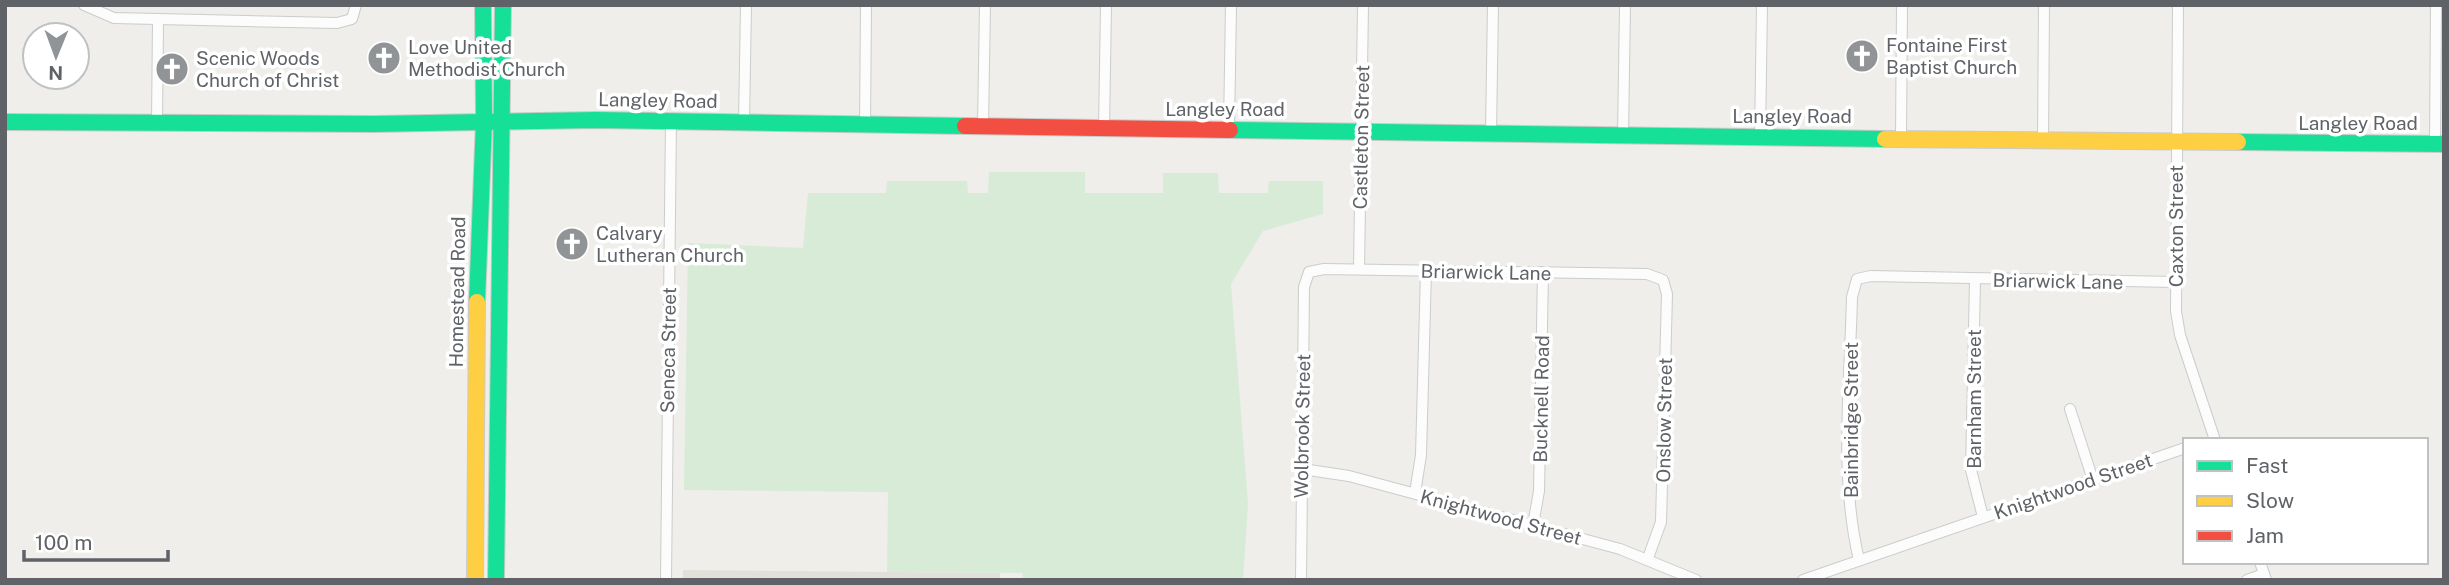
<svg xmlns="http://www.w3.org/2000/svg" width="2449" height="585" font-family="'Public Sans',sans-serif">
	<style>
		.education { fill: #e2e0da }
		.green { fill: #d8ebd6 }
		.lines { fill: none; stroke-linecap: round; stroke-linejoin: round }
		.street-casing { stroke: #cbcccc; stroke-width: 12 }
		.fast-casing { stroke: #cacacb; stroke-width: 18 }
		.slow-casing { stroke: #cacacb; stroke-width: 18 }
		.jam-casing { stroke: #cacacb; stroke-width: 18 }
		.street { stroke: #fdfcfc; stroke-width: 10 }
		.fast { stroke: #16e098; stroke-width: 16 }
		.slow { stroke: #ffcf43; stroke-width: 16 }
		.jam { stroke: #f24e42; stroke-width: 16 }
		.labels { text-anchor: middle; stroke-width: 7; stroke-linejoin: round; paint-order: stroke }
		.poi-label { font-size: 19px; fill: #5f6368; stroke: #fff; text-anchor: start }
		.street-label { font-size: 19px; fill: #5f6368; stroke: #fff }
	</style>
	<rect width="100%" height="100%" fill="#efeeea"/>
	<polygon class="education" points="683,570 1000,573 1000,580 683,580"/>
	<polygon class="green" points="989,172 1085,172 1085,193 1163,193 1163,173 1218,173 1219,193 1268,193 1269,181 1323,181 1323,214 1263,231 1231,284 1248,504 1243,580 1023,580 1022,573 887,572 888,492 684,490 688,243 803,248 808,193 886,193 887,181 967,181 968,193 988,193"/>
	<g class="lines">
		<defs>
			<g id="street">
				<polyline points="84,5 114,18 337,23 352,19 356,5"/>
				<polyline points="2178,5 2176,311 2180,335 2215,440"/>
				<polyline points="744,122 746,5"/>
				<polyline points="157,123 158,21"/>
				<polyline points="865,126 866,5"/>
				<polyline points="983,126 985,5"/>
				<polyline points="1104,129 1106,5"/>
				<polyline points="1229,129 1231,5"/>
				<polyline points="1491,133 1493,5"/>
				<polyline points="1623,136 1625,5"/>
				<polyline points="1760,137 1762,5"/>
				<polyline points="1901,138 1902,5"/>
				<polyline points="2043,140 2044,5"/>
				<polyline points="2435,144 2436,5"/>
				<polyline points="1359,269 1363,5"/>
				<polyline points="1975,280 1971,470 1983,517"/>
				<polyline points="2070,409 2093,480"/>
				<polyline points="1302,469 1349,476 1620,549 1696,580"/>
				<polyline points="1415,493 1421,455 1426,271"/>
				<polyline points="1533,525 1539,491 1543,272"/>
				<path d="M1859 560C1839 476 1850 384 1852 297L1857 279 1871 276 2175 282"/>
				<polyline points="2260,562 2266,580"/>
				<polyline points="666,580 671,121"/>
				<polyline points="1301,580 1304,287 1309,272 1324,269 1647,274 1663,280 1667,294 1661,522 1648,558"/>
				<polyline points="1803,580 2185,448"/>
				<polyline points="2247,580 2264,574"/>
			</g>
			<g id="fast">
				<polyline points="5,122 374,124 596,120 965,126"/>
				<polyline points="1230,130 1885,139"/>
				<polyline points="2238,142 2444,144"/>
				<polyline points="477,302 484,120 483,5"/>
				<polyline points="496,580 503,5"/>
			</g>
			<g id="slow">
				<polyline points="1885,139 2238,142"/>
				<polyline points="475,580 477,302"/>
			</g>
			<polyline id="jam" points="965,126 1230,130"/>
		</defs>
		<use href="#street" class="street-casing"/>
		<use href="#fast" class="fast-casing"/>
		<use href="#slow" class="slow-casing"/>
		<use href="#jam" class="jam-casing"/>
		<use href="#street" class="street"/>
		<use href="#fast" class="fast"/>
		<use href="#slow" class="slow"/>
		<use href="#jam" class="jam"/>
	</g>
	<defs>
		<symbol id="church-disc" viewBox="-11 -11 22 22"><circle r="9.5" fill="#919496" stroke="#fff"/><path d="M-1.2-6h2.4v3.5h3.3v2.4h-3.3V6h-2.4V-.1h-3.3v-2.4h3.3Z" fill="#fff"/></symbol>
	</defs>
	<g fill-rule="evenodd">
		<use href="#church-disc" x="1843" y="37" width="38" height="38"/>
		<use href="#church-disc" x="365" y="39" width="38" height="38"/>
		<use href="#church-disc" x="153" y="50" width="38" height="38"/>
		<use href="#church-disc" x="553" y="225" width="38" height="38"/>
	</g>
	<g class="labels">
		<g class="poi-label">
			<text x="1886" y="52">Fontaine First<tspan x="1886" dy="22">Baptist Church</tspan></text>
			<text x="408" y="54">Love United<tspan x="408" dy="22">Methodist Church</tspan></text>
			<text x="196" y="65">Scenic Woods<tspan x="196" dy="22">Church of Christ</tspan></text>
			<text x="596" y="240">Calvary<tspan x="596" dy="22">Lutheran Church</tspan></text>
		</g>
		<g class="street-label">
			<text transform="translate(658 100) rotate(1)" y="7">Langley Road</text>
			<text x="1225" y="116">Langley Road</text>
			<text x="1792" y="123">Langley Road</text>
			<text x="2358" y="130">Langley Road</text>
			<text transform="translate(1361 137) rotate(-89)" y="7">Castleton Street</text>
			<text transform="translate(2176 226) rotate(-90)" y="7">Caxton Street</text>
			<text transform="translate(1486 272) rotate(1)" y="7">Briarwick Lane</text>
			<text transform="translate(2058 281) rotate(1)" y="7">Briarwick Lane</text>
			<text transform="translate(457 292) rotate(-89)" y="7">Homestead Road</text>
			<text transform="translate(668 350) rotate(-89)" y="7">Seneca Street</text>
			<text transform="translate(1541 399) rotate(-89)" y="7">Bucknell Road</text>
			<text transform="translate(1974 399) rotate(-90)" y="7">Barnham Street</text>
			<text transform="translate(1664 420) rotate(-89)" y="7">Onslow Street</text>
			<text transform="translate(1851 420) rotate(-90)" y="7">Bainbridge Street</text>
			<text transform="translate(1302 426) rotate(-89)" y="7">Wolbrook Street</text>
			<text transform="translate(2073 486) rotate(-19)" y="7">Knightwood Street</text>
			<text transform="translate(1501 517) rotate(15)" y="7">Knightwood Street</text>
		</g>
	</g>
	<rect width="2449" height="585" fill="none" stroke="#5f6368" stroke-width="14"/>
	<rect x="2183" y="438" width="245" height="126" fill="#ffffff" stroke="#bfc1c3" stroke-width="2"/>
	<rect x="2197" y="461" width="35" height="10" fill="#16e098" stroke="#bfc1c3" stroke-width="2"/>
	<text x="2246" y="473" font-size="21" fill="#5f6368">Fast</text>
	<rect x="2197" y="496" width="35" height="10" fill="#ffcf43" stroke="#bfc1c3" stroke-width="2"/>
	<text x="2246" y="508" font-size="21" fill="#5f6368">Slow</text>
	<rect x="2197" y="531" width="35" height="10" fill="#f24e42" stroke="#bfc1c3" stroke-width="2"/>
	<text x="2246" y="543" font-size="21" fill="#5f6368">Jam</text>
	<g transform="translate(56 56) rotate(181)"><circle r="33" fill="#ffffff" stroke="#bfc1c3" stroke-width="2"/>
	<path d="M0-5L12 26L0 18L-12 26Z" fill="#919496"/>
	<text y="-10" font-size="19" font-weight="bold" text-anchor="middle" fill="#5f6368">N</text>
	</g>
	<path d="M24 550v10h144v-10" fill="none" stroke="#5f6368" stroke-width="3.5"/>
	<text x="35" y="550" font-size="21" fill="#5f6368" stroke="#ffffff" stroke-width="5" paint-order="stroke">100 m</text>
</svg>
